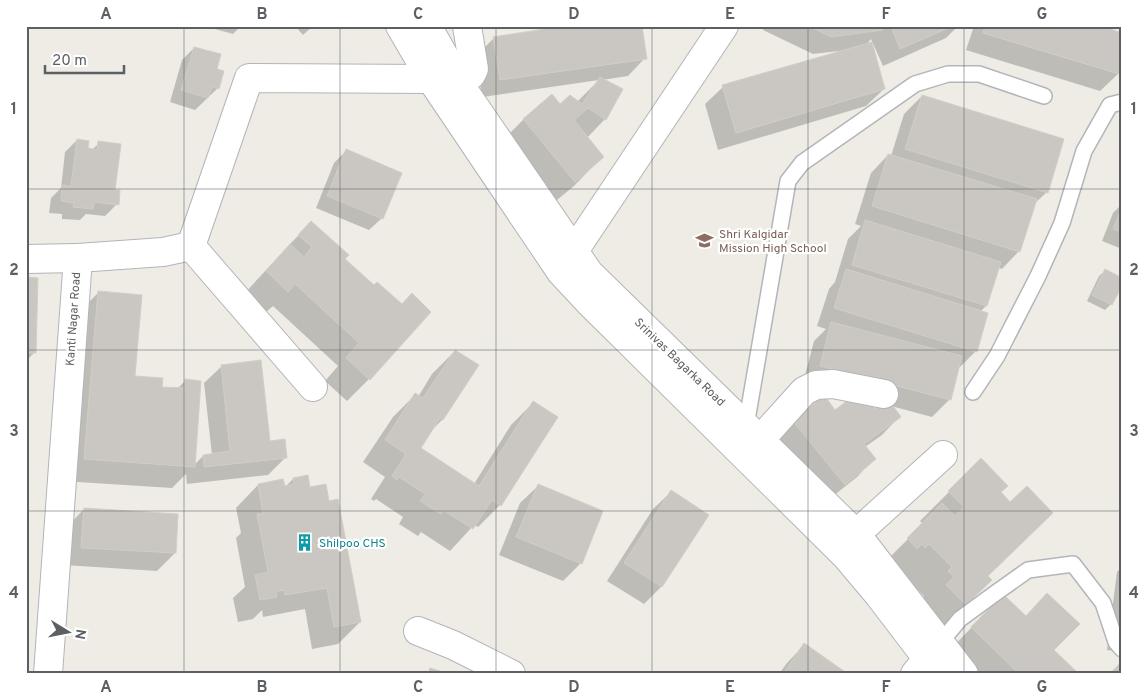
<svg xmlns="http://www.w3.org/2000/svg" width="1148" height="700" font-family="Overpass,sans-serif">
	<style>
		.shadow { fill: #0003; fill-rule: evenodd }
		.building { fill: #cac7c2; stroke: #d3cec3 }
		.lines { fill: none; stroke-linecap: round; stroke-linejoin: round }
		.service-casing { stroke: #b2b5b9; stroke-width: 18 }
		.minor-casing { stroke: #b2b5b9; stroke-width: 30 }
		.tertiary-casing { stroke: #b2b5b9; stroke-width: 30 }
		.service { stroke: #fff; stroke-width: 15 }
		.minor { stroke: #fff; stroke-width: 28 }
		.tertiary { stroke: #fff; stroke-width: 28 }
		.grid { fill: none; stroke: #5c6064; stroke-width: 1; stroke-opacity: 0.55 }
		.labels { text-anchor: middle; stroke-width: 4.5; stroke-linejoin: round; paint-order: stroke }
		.education-label { font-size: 12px; fill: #785e54; stroke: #fff; text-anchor: start }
		.street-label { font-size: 12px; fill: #5c6064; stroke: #fff }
		.culture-label { font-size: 12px; fill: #0d838f; stroke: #fff; text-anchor: start }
		.neatline { fill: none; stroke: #5c6064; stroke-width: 2 }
		.grid-label { font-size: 16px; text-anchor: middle; font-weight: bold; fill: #5c6064 }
	</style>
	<rect width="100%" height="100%" fill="#eeece5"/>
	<g class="shadow">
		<polygon points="204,26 241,26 233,34"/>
		<polygon points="295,26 313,26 303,35"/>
		<polygon points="765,26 958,26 946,38 883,66 871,39 866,45 884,89 866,106 718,150 705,104 723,87 840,52 839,51 813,54 763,30"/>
		<polygon points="974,26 1097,26 1118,74 1100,91 966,50"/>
		<polygon points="494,38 645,58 628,76 602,80 605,119 587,138 602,157 574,186 546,209 495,148 524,119 560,105 577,102 599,80 482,97 476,56"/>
		<polygon points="194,48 215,69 218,88 195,110 170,102 182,60"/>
		<path d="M922 96 1047 192 1033 205 1019 251 1002 269 997 267 986 306 980 312 987 314 975 352 958 369 950 399 932 417 891 406 899 417 882 435 865 447 874 459 857 477 827 501 776 439 794 422 835 411 855 397 803 383 814 341 826 329 817 326 829 289 835 282 848 239 861 226 855 224 871 173 888 155 891 156 904 114ZM866 400 884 404 874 411Z"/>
		<polygon points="77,140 87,150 92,150 99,143 117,204 105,216 86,214 80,220 62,219 62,214 49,213 51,198 61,188 65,152"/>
		<polygon points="346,151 382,218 369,230 316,208 334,163"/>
		<polygon points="1122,204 1122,249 1102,241 1113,213"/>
		<polygon points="311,223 343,259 374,287 401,305 430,312 369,379 347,401 325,381 338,366 273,306 265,313 244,294 289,245"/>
		<polygon points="1105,271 1111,304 1105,310 1087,301 1099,276"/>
		<polygon points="26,279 35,352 26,361"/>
		<polygon points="98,293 134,377 161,388 177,389 185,381 194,465 203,456 212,455 204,383 222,366 269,442 286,457 268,475 187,484 186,474 172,488 62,481 76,315"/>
		<polygon points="455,351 477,366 442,420 429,433 419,448 474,484 511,425 534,402 500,505 478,527 474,525 450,551 421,532 418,536 399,524 403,517 376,499 374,501 371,499 385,477 363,462 393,417 415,395 418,397 432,374"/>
		<polygon points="981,460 1000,493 1010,504 987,577 990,580 937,633 920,601 924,596 899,572 879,568 923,524 920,521"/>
		<polygon points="293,479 309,489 360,622 338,644 312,649 305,609 263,617 262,610 253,619 238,622 233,598 245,587 236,538 241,533 236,508 258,485 282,481 284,488"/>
		<polygon points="538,486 581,563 563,581 499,555 520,503"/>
		<polygon points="671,492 707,515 661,587 644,604 607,581 653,509"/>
		<polygon points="84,509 177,515 175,553 157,571 64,565 67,527"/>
		<polygon points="1122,567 1122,652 1107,650 1117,572"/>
		<polygon points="1047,594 1053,650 1077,674 961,674 943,657 974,625 1025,617"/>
		<polygon points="804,645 846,674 779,674 787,663"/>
	</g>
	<g class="building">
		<polygon points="564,26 642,26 647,59 500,80 493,37"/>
		<polygon points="809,26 881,26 883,30 831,37"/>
		<polygon points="891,26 953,26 900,49"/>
		<polygon points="985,26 1101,26 1122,33 1122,65 1119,74 983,33"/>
		<polygon points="872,42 885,89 736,133 722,85"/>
		<polygon points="194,47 221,54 217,69 224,71 219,89 212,87 208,98 181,90"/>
		<polygon points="600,77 623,89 606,120 588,108 574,120 604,157 575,182 523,119 552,94 560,104 570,95 582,104"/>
		<polygon points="922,95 1064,139 1048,193 905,149"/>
		<polygon points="77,139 89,141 88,148 97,150 98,141 121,144 115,190 120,190 119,205 94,202 93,209 73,207 74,203 61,201 62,185 71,186"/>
		<polygon points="346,149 402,173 383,219 327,196"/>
		<polygon points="888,154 1037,199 1020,252 872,206"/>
		<polygon points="1122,207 1122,232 1113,229"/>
		<polygon points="865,220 1001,262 987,306 852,265"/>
		<polygon points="311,221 349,255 345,259 374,285 377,282 402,304 412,293 431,312 370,380 346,358 359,343 295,284 288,292 266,271 290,244 304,257 312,247 298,235"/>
		<polygon points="846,269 988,313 977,352 834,308"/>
		<polygon points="1105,269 1122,278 1122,286 1112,305 1092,295"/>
		<polygon points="26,277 38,278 36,353 26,353"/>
		<polygon points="98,291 142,295 135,376 163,378 162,387 184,388 185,379 201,381 195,467 84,459"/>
		<polygon points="831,322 962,356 951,400 820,366"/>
		<polygon points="455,350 479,365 443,420 440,418 421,448 479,486 533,401 558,417 501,506 492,500 473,529 443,510 441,514 420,501 425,494 399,477 397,480 392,476 406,454 385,440 415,393 423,398"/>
		<polygon points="261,360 270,441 285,439 287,458 204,467 203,455 230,451 221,365"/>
		<polygon points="861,390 875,409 888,399 901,417 864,444 876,459 845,485 793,421 824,395 835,410"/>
		<polygon points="981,458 1008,486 1001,492 1010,502 1027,486 1053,513 988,576 992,580 966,605 946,585 954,577 948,571 952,567 929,544 925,548 922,544 917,549 907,538 942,503 955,516 964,507 948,491"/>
		<polygon points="308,475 310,487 326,484 329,501 338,499 361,622 334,627 327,588 285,595 284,590 276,592 277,597 260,600 255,575 268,572 257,514 263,514 258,484 283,479 285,486 294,484 293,478"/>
		<polygon points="538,484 603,511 582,564 516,537"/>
		<polygon points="671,490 709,515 662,587 624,563"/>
		<polygon points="84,508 178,514 176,553 81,548"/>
		<polygon points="1047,593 1080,624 1054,650 1079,674 1019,674 971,627 1003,594 1026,616"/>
		<polygon points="804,643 848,674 783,674"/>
		<polygon points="1120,663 1122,664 1122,674 1110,674"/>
		<polygon points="430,668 449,674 428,674"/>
	</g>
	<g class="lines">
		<defs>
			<g id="service">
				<polyline points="973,392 997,356 1038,276 1062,223 1084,151 1110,105 1122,102"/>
				<polyline points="746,426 788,181 802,163 915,84 948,74 979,74 1044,96"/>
				<polyline points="940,643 960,619 997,592 1028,570 1073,564 1103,603 1116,642 1122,649"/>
			</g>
			<g id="minor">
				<polyline points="458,81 471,75 474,69 467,26"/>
				<polyline points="191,246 313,387"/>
				<polyline points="574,251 724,26"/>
				<polyline points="26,259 78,258"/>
				<polyline points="760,440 804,391 816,385 833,384 884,394"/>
				<polyline points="856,534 943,455"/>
				<polyline points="418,631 453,645 511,674"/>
				<polyline points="48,674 78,258 163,252 191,246 249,78 431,79"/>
				<polyline points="915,674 940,643"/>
			</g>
			<g id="tertiary">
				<polyline points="400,26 431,79 561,272 589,302 846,556 878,594 939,674"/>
				<polyline points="427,26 464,91 589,273 856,534 964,674"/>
			</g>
		</defs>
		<use href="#service" class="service-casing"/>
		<use href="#minor" class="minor-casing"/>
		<use href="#tertiary" class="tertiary-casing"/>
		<use href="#service" class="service"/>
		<use href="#minor" class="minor"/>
		<use href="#tertiary" class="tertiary"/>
	</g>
	<path class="grid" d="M184 26V674M340 26V674M496 26V674M652 26V674M808 26V674M964 26V674M26 189H1122M26 350H1122M26 511H1122"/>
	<defs>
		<symbol id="school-bare" viewBox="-9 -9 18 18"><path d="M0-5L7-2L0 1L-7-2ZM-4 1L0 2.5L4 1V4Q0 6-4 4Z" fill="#8d6e63" stroke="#fff" stroke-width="2.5" paint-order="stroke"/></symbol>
		<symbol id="building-bare" viewBox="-9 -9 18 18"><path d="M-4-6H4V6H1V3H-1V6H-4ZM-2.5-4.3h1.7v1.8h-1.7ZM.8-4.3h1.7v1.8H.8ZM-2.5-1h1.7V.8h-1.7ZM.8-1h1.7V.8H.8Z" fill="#0f9aa8" stroke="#fff" stroke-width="2.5" paint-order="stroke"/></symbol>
	</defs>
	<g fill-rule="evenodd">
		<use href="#school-bare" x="692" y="228" width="25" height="25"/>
		<use href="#building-bare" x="292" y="530" width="25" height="25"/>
	</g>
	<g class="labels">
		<g class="education-label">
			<text x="719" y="238">Shri Kalgidar<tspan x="719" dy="14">Mission High School</tspan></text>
		</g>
		<g class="street-label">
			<text transform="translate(73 319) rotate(-86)" y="4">Kanti Nagar Road</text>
			<text transform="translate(680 362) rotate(44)" y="4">Srinivas Bagarka Road</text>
		</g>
		<g class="culture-label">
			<text x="319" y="547">Shilpoo CHS</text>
		</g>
	</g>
	<rect width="1148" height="700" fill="none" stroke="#ffffff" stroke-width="55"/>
	<g transform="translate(68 632) rotate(100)" stroke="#ffffff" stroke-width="4" paint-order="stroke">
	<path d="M0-4L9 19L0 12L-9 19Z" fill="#5c6064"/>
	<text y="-8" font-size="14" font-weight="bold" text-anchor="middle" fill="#5c6064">N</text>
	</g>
	<path d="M45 65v8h79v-8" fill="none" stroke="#5c6064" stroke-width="2.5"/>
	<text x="52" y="65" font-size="15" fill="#5c6064" stroke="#ffffff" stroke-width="4" paint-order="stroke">20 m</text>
	<rect x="28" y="28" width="1092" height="644" class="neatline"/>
	<g class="grid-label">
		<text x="106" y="19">A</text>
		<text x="262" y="19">B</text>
		<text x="418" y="19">C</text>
		<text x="574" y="19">D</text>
		<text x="730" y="19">E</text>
		<text x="886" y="19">F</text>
		<text x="1042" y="19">G</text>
		<text x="14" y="114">1</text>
		<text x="1134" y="114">1</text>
		<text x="14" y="275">2</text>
		<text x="1134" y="275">2</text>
		<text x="14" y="436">3</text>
		<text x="1134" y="436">3</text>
		<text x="14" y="598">4</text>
		<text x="1134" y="598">4</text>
		<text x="106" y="692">A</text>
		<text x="262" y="692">B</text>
		<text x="418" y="692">C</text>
		<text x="574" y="692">D</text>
		<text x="730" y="692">E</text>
		<text x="886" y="692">F</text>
		<text x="1042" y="692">G</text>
	</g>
</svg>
